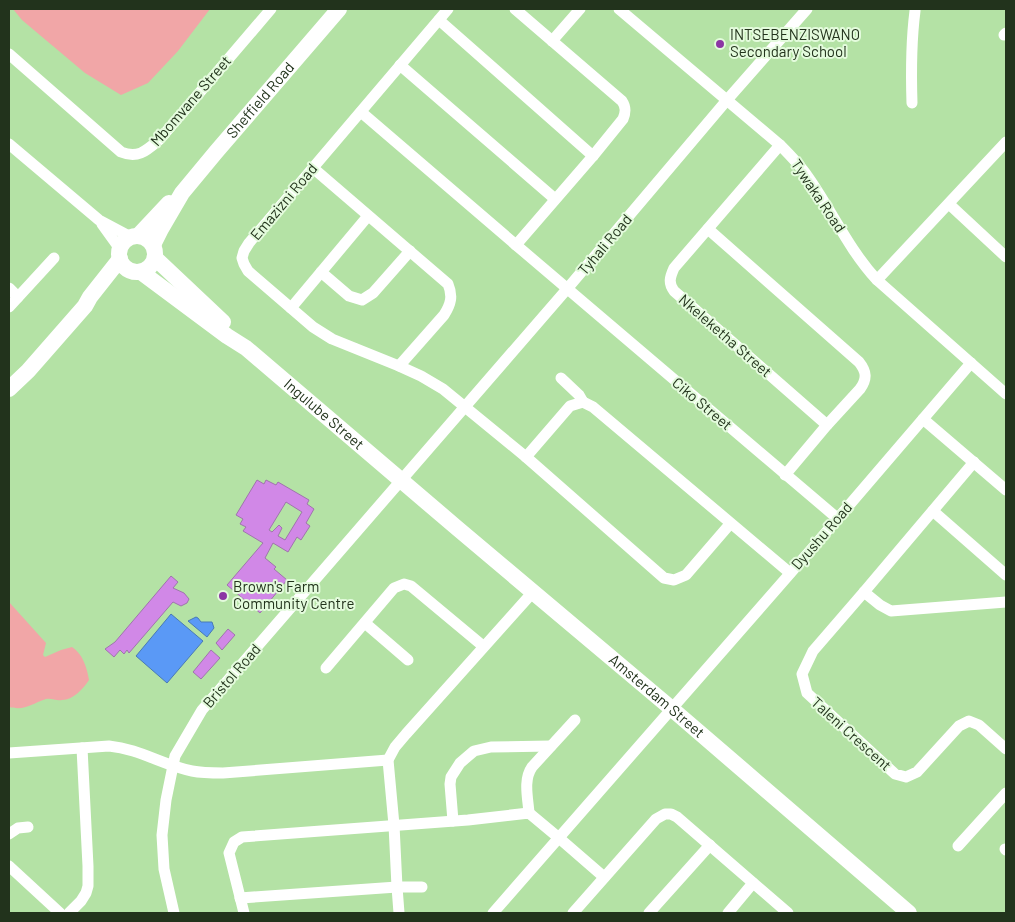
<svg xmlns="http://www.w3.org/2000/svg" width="1015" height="922" font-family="Barlow,sans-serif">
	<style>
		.green { fill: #f1a6a7 }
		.water { fill: #5a99f6; stroke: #497ab5 }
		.building { fill: #d188e7; stroke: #9f75ac; fill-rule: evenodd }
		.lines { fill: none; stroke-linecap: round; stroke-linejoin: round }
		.street { stroke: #fff; stroke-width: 11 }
		.secondary { stroke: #fff; stroke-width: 16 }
		.poi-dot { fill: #8c36a4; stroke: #e4fbdd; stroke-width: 2 }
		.labels { text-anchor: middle; stroke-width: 4; stroke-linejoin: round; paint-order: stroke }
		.poi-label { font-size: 15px; fill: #22331c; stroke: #e4fbdd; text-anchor: start }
		.street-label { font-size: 15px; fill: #22331c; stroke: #e4fbdd }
	</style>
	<rect width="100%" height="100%" fill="#b4e2a5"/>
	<g class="green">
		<polygon points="13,9 210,9 178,51 148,83 121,95 85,73 22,20"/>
		<path d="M9 602 46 643 43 655 45 657 61 650 72 647C83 654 87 668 89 680 83 689 73 700 62 700 56 701 52 698 46 699 31 704 25 711 9 707Z"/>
	</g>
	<g class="water">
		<polygon points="171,614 203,641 167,683 136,656"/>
		<polygon points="196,617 198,618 201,622 212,622 214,628 207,637 188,621"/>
	</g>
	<g class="building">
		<path d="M257 480 264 484 266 480 276 485 278 482 309 500 307 504 314 509 306 523 310 526 301 540 297 537 288 552 273 543 265 558 276 567 274 569 287 580 260 613 227 585 263 543 243 531 246 527 240 524 243 519 236 515ZM286 502 302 512 285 540 278 536 282 528 279 525 272 532 269 530Z"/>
		<polygon points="171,576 178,582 173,588 184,593 189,599 187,603 181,606 173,602 129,653 127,650 124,654 120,650 114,657 105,649 115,642"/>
		<polygon points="228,629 235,635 222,650 216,643"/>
		<polygon points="211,650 220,658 201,679 193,672"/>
	</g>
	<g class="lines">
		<g class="street">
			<polyline points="448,9 249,243 244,251 242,258 244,264 248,271 313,327 332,339 399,366 421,376 443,389 526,457 664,578 674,580 686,575 730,524"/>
			<path d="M515 9 622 101C626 107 626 112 623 119L593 156 516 245"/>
			<path d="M619 9 780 145C790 155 800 165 808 177 832 211 849 250 877 280L1006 394"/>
			<polyline points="439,20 593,156"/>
			<polyline points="1004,35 1006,33"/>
			<polyline points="552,41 580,9"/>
			<path d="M9 54 121 152C138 159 146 151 160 139L271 9"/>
			<polyline points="400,65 555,199"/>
			<path d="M912 103C911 72 911 42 915 11V9"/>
			<polyline points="361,112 516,245 837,518"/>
			<polyline points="9,144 99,220 131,237"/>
			<path d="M780 145 674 268C670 277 668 283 674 291L827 425"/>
			<path d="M313 168 448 284C453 296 451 304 444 315L399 366"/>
			<polyline points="949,204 1006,257"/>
			<polyline points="102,224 120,249"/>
			<path d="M708 229 859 362C867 372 867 379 860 389L827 425 785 475"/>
			<polyline points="321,272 349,296 362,300 373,293 410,251"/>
			<polyline points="877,280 1006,142"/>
			<polyline points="9,288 18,297"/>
			<polyline points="9,307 54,258"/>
			<polyline points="291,308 368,216"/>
			<polyline points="561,378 579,395 583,402"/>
			<polyline points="923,419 1006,490"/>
			<polyline points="526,457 570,406 583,402 593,407 790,573"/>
			<polyline points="974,462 864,592 813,651 802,674 807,693 895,774 906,777 917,772 959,726 969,721 979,725 1006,749"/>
			<polyline points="933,511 1006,575"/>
			<polyline points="864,592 880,605 891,611 1006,602"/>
			<polyline points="365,623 408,660"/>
			<polyline points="326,668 394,588 404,584 411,586 483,646"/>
			<path d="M9 753 109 746C140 749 162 765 192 771 202 773 213 773 223 773L388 760"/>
			<path d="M529 813C528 798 523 780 532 767L575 720"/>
			<polyline points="453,821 450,784 451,777 460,763 474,751 491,747 551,746"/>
			<polyline points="9,834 18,828 28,827"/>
			<polyline points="958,846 1006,793"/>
			<polyline points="1005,849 1006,850"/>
			<polyline points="9,866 60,913"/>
			<polyline points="240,898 397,887 422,887"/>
			<polyline points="69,913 81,901 86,893 88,886 88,866 82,748"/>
			<polyline points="174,913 164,869 162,835 166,800 175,756 202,710 567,289 727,100 807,9"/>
			<polyline points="244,913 229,853 234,842 242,837 468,820 529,813 559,838 604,877"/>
			<polyline points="399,913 397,887 394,825 388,760 395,747 406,734 533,592"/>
			<polyline points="493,913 815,545 971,363"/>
			<polyline points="573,913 656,819 665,814 671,814 677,817 788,913"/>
			<polyline points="649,913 710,845"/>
			<polyline points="728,913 753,883"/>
		</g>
		<g class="secondary">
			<circle cx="137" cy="254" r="18"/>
			<polyline points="138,236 169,203"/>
			<path id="s1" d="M153 245 161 229 182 193 216 152 339 9"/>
			<polyline points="155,258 223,322"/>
			<path id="s2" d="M141 272 227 336 246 348 457 528 672 709 909 913"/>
			<polyline points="9,389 28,371 85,306 90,297 120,259"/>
		</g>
	</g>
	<g class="poi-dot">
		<circle cx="720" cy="44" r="5"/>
		<circle cx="223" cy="596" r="5"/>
	</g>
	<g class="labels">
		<g class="poi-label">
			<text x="730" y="40">INTSEBENZISWANO<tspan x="730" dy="17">Secondary School</tspan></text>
			<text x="233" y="592">Brown's Farm<tspan x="233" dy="17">Community Centre</tspan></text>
		</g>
		<g class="street-label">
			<text dy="5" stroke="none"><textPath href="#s1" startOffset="181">Sheffield Road</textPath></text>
			<text transform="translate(191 101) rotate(-49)" y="5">Mbomvane Street</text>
			<text transform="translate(818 196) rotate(56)" y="5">Tywaka Road</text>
			<text transform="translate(284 202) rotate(-50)" y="5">Emazizni Road</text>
			<text transform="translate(605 245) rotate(-50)" y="5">Tyhali Road</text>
			<text transform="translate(725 336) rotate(41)" y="5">Nkeleketha Street</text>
			<text transform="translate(702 404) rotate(40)" y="5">Ciko Street</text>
			<text dy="5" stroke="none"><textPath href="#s2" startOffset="232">Ingulube Street</textPath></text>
			<text transform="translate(822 536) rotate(-49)" y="5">Dyushu Road</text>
			<text transform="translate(232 676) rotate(-49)" y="5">Bristol Road</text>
			<text dy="5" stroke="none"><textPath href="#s2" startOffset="668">Amsterdam Street</textPath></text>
			<text transform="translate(851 734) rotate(42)" y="5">Taleni Crescent</text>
		</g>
	</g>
	<rect width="1015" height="922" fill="none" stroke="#22331c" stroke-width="20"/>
</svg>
